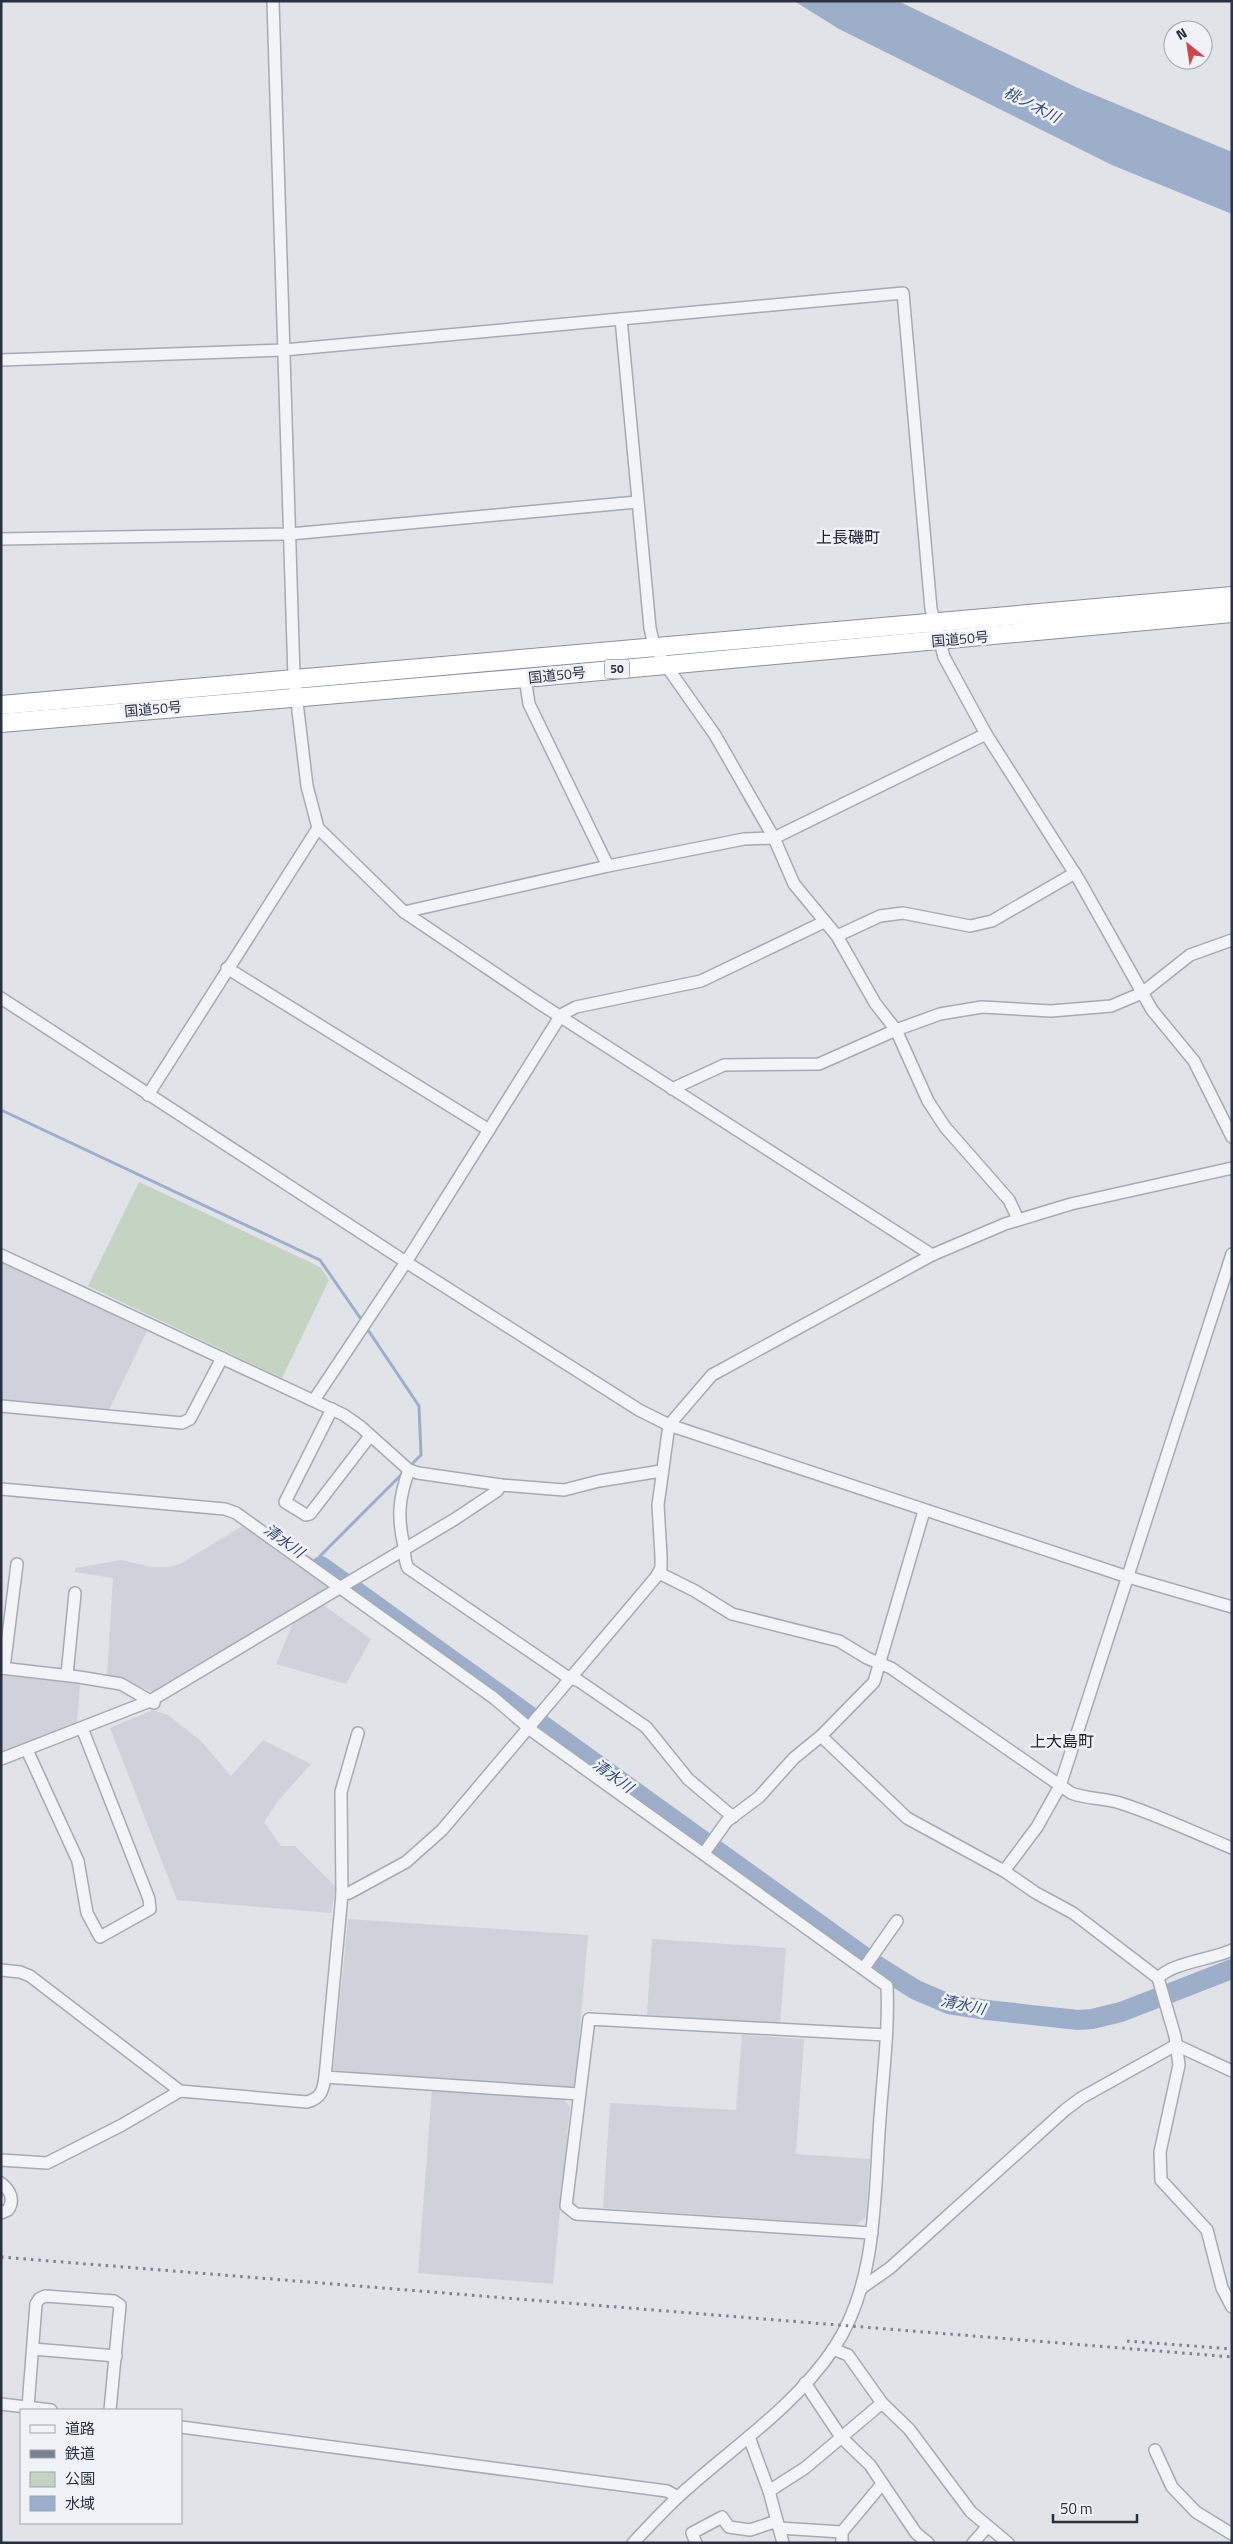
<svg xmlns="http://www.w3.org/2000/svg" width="1233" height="2544" font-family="'Titillium Web','Noto Sans JP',sans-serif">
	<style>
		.built { fill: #cfd2db }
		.green { fill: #c5d3c2 }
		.water { fill: #9caec9 }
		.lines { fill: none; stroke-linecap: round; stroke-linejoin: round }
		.stream { stroke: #9caec9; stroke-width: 3 }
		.river { stroke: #9caec9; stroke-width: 20 }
		.minor-casing { stroke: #a6aab3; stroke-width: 14 }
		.highway-casing { stroke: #888fa0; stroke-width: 20 }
		.minor { stroke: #f3f4f8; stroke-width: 11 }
		.highway { stroke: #fff; stroke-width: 18 }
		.rail { stroke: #7a8193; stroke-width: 3; stroke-dasharray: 2.5 5; stroke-linecap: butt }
		.labels { text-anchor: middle; stroke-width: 5; stroke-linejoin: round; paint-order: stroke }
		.shield { fill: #f0f2f7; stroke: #656a78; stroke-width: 1 }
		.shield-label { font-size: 12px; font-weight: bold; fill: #293041 }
		.street-label { font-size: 14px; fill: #293041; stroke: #f0f2f7 }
		.water-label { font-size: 15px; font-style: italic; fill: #344a74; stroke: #f0f2f7 }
		.quarter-label { font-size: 16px; fill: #1b2132; stroke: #f0f2f7 }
	</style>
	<rect width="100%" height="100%" fill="#e1e3e9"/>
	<g class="built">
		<polygon points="1,1262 147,1331 109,1410 1,1400"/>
		<polygon points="247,1523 331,1588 153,1692 123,1680 107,1677 113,1578 75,1572 75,1568 121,1560 152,1567 168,1567 180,1564"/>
		<polygon points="322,1604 371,1639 346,1684 276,1664 293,1623"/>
		<polygon points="1,1675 80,1684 77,1726 1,1756"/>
		<polygon points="153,1710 168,1715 201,1741 231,1776 263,1740 311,1764 277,1802 264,1822 281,1846 295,1846 336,1887 331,1913 177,1900 110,1728"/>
		<polygon points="348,1919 588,1935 575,2085 567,2089 338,2072 333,2069"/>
		<polygon points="652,1939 786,1948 780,2024 647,2015"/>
		<polygon points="742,2035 804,2039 796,2154 870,2159 866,2217 856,2225 603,2208 610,2103 736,2110"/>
		<polygon points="432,2090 563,2098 570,2107 553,2284 418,2273"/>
	</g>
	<polygon class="green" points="139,1182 320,1267 329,1280 282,1378 88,1286"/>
	<polygon class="water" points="794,1 898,1 1078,88 1232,152 1232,214 1112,165 839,29"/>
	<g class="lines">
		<g class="stream">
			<polyline points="1,1110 320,1260 363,1322"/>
			<polyline points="366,1327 419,1406 421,1455 408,1468"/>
			<polyline points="307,1557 321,1566"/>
			<polyline points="321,1566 320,1556 404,1472"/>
		</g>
		<polyline class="river" points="321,1566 876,1965 916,1990 949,2004 987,2010 1078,2020 1092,2019 1121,2012 1232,1969"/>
		<defs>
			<g id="minor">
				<polyline points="273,1 294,677 307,786 318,828 404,912 536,1001 932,1255"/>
				<polyline points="621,319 650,628 654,645 665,664 715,735 774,838 794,884 837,936 875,1003 896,1030 928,1101 945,1127 1009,1200 1018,1219"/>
				<polyline points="1,360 284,350 903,293 931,609 944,657 986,734 1079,880 1152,1010 1194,1061 1232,1137"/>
				<polyline points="1,539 290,534 637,502"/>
				<polyline points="525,678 529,704 608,866"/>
				<polyline points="404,912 608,866 744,839 774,838 986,734"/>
				<polyline points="837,936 880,916 903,913 970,926 992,921 1075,873"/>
				<polyline points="227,968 489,1130"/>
				<polyline points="1,998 406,1262 639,1410 669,1425 1128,1577 1232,1607"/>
				<polyline points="672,1089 724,1065 819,1064 896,1030 940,1014 982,1007 1051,1011 1111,1006 1142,993 1190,955 1232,940"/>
				<polyline points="148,1095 318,828"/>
				<polyline points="1,1255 344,1415 361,1427 409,1470 418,1473 501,1485 564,1490 599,1481 661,1471"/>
				<polyline points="314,1400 406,1262 561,1015 576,1007 701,981 824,922"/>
				<polyline points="1,1406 182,1423 190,1419 222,1358"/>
				<polyline points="332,1409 285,1502 306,1515 310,1514 370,1436"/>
				<path d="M409 1470C399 1497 397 1517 404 1546 405 1554 404 1560 408 1568L566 1676 579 1681 646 1727 688 1779 733 1817"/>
				<path d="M1 1489 225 1509 236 1513 494 1698 535 1733 887 1986C889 2030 883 2075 880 2118 874 2195 878 2282 834 2348 793 2409 731 2448 678 2497 663 2511 648 2527 633 2543"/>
				<path d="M659 1573 695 1591 732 1614 839 1641 867 1658 891 1668 1071 1793C1087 1799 1103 1798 1120 1803 1158 1815 1195 1833 1232 1848"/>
				<polyline points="1,1668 79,1677 121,1684 154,1703"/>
				<polyline points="4,1668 17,1564"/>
				<polyline points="67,1675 75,1593"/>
				<polyline points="821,1736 907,1818 1004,1871 1036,1893 1073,1913 1158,1978 1175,2036 1179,2065 1160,2152 1161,2180 1207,2230 1222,2288 1232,2307"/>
				<polyline points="27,1750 78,1861 87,1913 100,1937 150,1909 149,1899 82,1728"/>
				<polyline points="1,1759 150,1701 455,1519 497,1491 501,1485"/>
				<polyline points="704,1853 727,1821 759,1797 794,1758 821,1736 874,1682 924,1511"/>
				<polyline points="1004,1871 1037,1827 1060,1786 1232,1254"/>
				<polyline points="342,1894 349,1893 406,1862 442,1830 656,1577 661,1568 661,1556 658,1505 669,1425 712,1375 932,1255 1005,1224 1071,1204 1232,1168"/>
				<polyline points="864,1968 897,1921"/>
				<path d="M1 1970 20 1972 30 1976 180 2091 307 2102C321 2098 323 2091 325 2077L342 1894 341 1792 358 1733"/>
				<path d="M1158 1978C1174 1962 1210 1960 1232 1950"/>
				<polyline points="1176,2045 1232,2071"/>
				<polyline points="325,2077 579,2094"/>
				<polyline points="1,2160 47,2163 122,2125 180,2091"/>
				<path d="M1 2183C10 2190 15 2200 8 2210L1 2213"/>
				<polyline points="872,2233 576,2214 566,2206 589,2019 886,2035"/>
				<polyline points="863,2287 890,2268 1065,2110 1081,2098 1176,2045"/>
				<polyline points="33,2349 116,2356"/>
				<polyline points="833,2349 848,2355 882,2403 909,2429 971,2512 1008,2543"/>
				<polyline points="805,2383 841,2437 870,2465 916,2533 928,2543"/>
				<polyline points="1,2404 51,2410"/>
				<polyline points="28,2407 36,2304 39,2299 45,2296 114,2301 120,2305 110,2410"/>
				<polyline points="181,2427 667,2491 678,2497"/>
				<polyline points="749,2437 769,2491 783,2543"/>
				<polyline points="1155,2450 1172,2487 1196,2512 1232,2534"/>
				<polyline points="769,2491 805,2468 882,2403"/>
				<polyline points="779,2528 842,2532"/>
				<polyline points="696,2543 692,2533 722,2517 729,2527 750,2530 777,2521"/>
				<polyline points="842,2543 842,2532 882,2484"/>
				<polyline points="973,2543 987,2527"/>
			</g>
			<g id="highway">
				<polyline points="1,705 1232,596"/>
				<polyline points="1,723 525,678 1232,613"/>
			</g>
		</defs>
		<use href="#minor" class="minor-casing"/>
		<use href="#highway" class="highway-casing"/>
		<use href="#minor" class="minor"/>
		<use href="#highway" class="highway"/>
		<g class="rail">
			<polyline points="1,2257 1232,2357"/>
			<polyline points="1127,2341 1232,2349"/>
		</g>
	</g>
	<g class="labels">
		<rect class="shield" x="604.5" y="659.5" width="25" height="19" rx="4"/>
		<g class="shield-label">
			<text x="617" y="673">50</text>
		</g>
		<g class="street-label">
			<text transform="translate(960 639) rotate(-5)" y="5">国道50号</text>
			<text transform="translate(557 675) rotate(-6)" y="5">国道50号</text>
			<text transform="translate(153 709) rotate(-5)" y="5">国道50号</text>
		</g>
		<g class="water-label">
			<text transform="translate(1032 105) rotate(27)" y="5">桃ノ木川</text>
			<text transform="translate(284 1541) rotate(36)" y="5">清水川</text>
			<text transform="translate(613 1776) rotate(36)" y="5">清水川</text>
			<text transform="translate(963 2005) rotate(12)" y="5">清水川</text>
		</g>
		<g class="quarter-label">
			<text x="848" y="543">上長磯町</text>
			<text x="1062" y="1747">上大島町</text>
		</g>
	</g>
	<rect width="1233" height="2544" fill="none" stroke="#293041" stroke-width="5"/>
	<rect x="20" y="2409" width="162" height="115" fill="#f0f2f7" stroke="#a0a4ae"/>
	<rect x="30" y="2425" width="25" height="8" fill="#f3f4f8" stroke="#a0a4ae"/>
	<text x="65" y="2434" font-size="15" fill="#293041">道路</text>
	<rect x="30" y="2450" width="25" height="8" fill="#7a8193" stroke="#a0a4ae"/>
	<text x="65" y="2459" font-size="15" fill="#293041">鉄道</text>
	<rect x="30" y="2472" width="25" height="15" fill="#c5d3c2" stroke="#a0a4ae"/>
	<text x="65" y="2484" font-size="15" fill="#293041">公園</text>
	<rect x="30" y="2496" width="25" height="15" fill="#9caec9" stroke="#a0a4ae"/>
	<text x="65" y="2509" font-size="15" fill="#293041">水域</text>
	<g transform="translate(1188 45) rotate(330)"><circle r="24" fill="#f0f2f7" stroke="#a0a4ae"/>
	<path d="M0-4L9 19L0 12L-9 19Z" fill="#cd474f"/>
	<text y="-8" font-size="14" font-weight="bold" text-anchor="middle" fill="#293041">N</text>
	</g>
	<path d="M1053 2514v8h84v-8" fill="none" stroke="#293041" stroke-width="2.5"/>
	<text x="1060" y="2514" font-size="15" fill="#293041" stroke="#f0f2f7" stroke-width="4" paint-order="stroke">50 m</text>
</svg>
